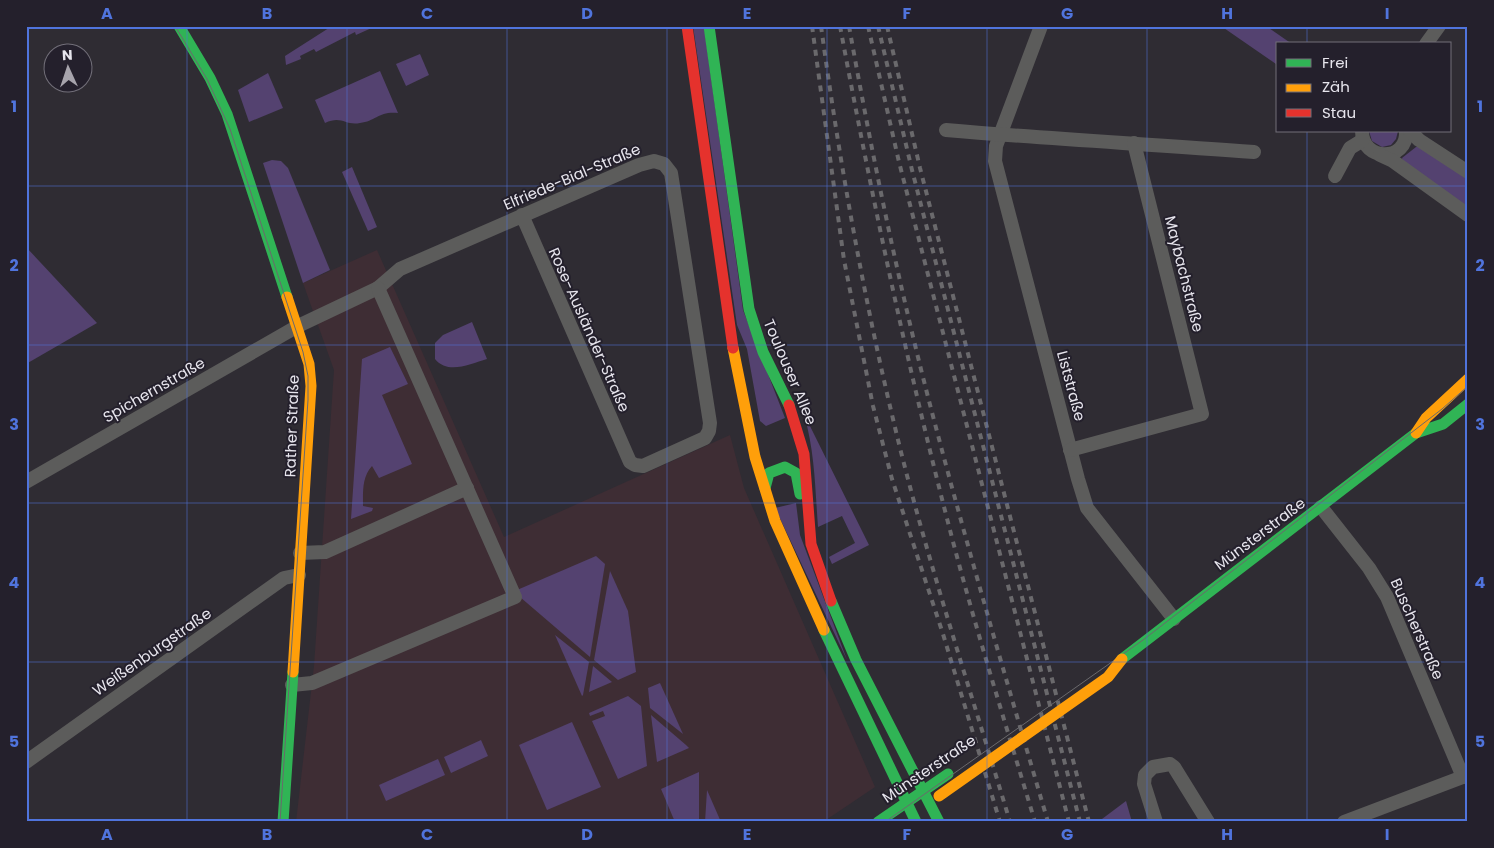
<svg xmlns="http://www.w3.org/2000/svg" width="1494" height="848" font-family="Poppins,sans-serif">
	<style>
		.education { fill: #3e2d34 }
		.green { fill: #544270 }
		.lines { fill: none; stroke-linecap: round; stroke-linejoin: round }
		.street { stroke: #5c5c5b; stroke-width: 14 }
		.fast { stroke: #30b455; stroke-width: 11 }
		.slow { stroke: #ff9f0a; stroke-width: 11 }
		.jam { stroke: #e5322d; stroke-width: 11 }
		.tram { stroke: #6a696c; stroke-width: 1 }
		.rail { stroke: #6a696c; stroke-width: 4; stroke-dasharray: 6 6; stroke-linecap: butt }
		.slow-bridge { stroke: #ff9f0a; stroke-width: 11 }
		.grid { fill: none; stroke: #5074dd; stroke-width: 1; stroke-opacity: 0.55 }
		.labels { text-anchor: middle; stroke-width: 4; stroke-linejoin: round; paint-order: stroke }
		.street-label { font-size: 15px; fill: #e7e5ed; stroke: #24202c }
		.neatline { fill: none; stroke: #5074dd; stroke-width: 2 }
		.grid-label { font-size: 16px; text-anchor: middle; font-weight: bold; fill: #5074dd }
	</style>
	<rect width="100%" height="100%" fill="#2f2c33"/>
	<polygon class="education" points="377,250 504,537 730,435 744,488 875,787 823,822 296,822 314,666 334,370 303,283"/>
	<g class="green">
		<polygon points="332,26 376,26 356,35 355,32 316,52 314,49 300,56 301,59 286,65 285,56"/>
		<polygon points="693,26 704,26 743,310 785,418 766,426 760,421 747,349 737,325"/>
		<polygon points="1221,26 1266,26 1292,44 1278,44 1278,72 1276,71 1276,64"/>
		<polygon points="420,54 429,75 406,86 396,64"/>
		<path d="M380 71 398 113C379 111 376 121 360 123 345 126 342 115 325 123L315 100Z"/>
		<polygon points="268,73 283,108 249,122 238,90"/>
		<polygon points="1369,131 1398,131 1396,139 1391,145 1382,147 1372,141"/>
		<polygon points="1416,147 1425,147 1468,179 1468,209 1403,163 1402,158"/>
		<polygon points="272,160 281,161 288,168 330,270 303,283 263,163"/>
		<polygon points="352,167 377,227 368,231 342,172"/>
		<polygon points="26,247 97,323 26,364"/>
		<path d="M472 322 487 359C470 364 448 375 435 359V343L443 335Z"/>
		<path d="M390 347 408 384 382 395 412 464 379 478 372 466C362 477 363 491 363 506L373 508 372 511 351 519 362 359Z"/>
		<path d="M804 414 869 545 832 564 829 557 855 543 842 516 818 527C815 487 815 453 804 414Z"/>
		<polygon points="796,503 800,535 847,660 775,508"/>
		<polygon points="596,556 605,564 590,657 520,597 517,590"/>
		<polygon points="610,571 628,611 636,672 618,680 594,660"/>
		<polygon points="555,635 589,662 583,695 582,696"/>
		<polygon points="593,666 612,682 589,692"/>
		<polygon points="660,683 683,734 650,708 648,688"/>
		<polygon points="628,696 641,706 647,766 618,779 592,721 605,716 603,711 590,716 589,713"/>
		<polygon points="651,715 686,745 689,748 657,762"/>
		<polygon points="572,722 601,787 547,810 519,745"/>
		<polygon points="481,740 488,756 451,773 444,757"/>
		<polygon points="438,759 445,775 386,801 379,785"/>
		<polygon points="699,772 699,822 675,822 661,789"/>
		<polygon points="707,790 721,822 705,822"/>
		<polygon points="1126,801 1132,822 1098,822"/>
	</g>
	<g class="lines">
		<g class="street">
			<polyline points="1041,26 996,146 995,161 1078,479 1087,508 1174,619"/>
			<polyline points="1426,44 1439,26"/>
			<path d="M946 130C1048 139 1151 144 1254 152"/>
			<path d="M1362 131C1362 162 1408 162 1406 131"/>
			<polyline points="1410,131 1419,140 1468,172"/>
			<polyline points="1380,155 1393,161 1468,215"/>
			<polyline points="1335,176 1350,148 1363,140"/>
			<polyline points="1070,450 1202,414 1134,143"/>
			<polyline points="26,482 298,326 378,288 400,269 639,165 654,161 664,164 671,173 710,423 709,431 705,438 643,466 635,465 630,462 522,215"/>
			<polyline points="1321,507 1369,568 1387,597 1463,777"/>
			<polyline points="300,553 325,552 467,488"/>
			<polyline points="292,685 312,683 515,597 378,288"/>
			<polyline points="26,762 284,578 299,575"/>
			<polyline points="1156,822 1144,784 1145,775 1153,767 1170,764 1174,767 1208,822"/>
			<polyline points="1344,822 1468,775"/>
		</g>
		<g class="fast">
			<polyline points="179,26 210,78 227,114 287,297"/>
			<polyline points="709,26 749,309 763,352 789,405"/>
			<polyline points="765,488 769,473 785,467 796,473 800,494"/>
			<polyline points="831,601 856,660 939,822"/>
			<polyline points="824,630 916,822"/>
			<polyline points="1122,659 1416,433 1443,424 1468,404"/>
			<polyline points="283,822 293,672"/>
			<polyline points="878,822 948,774"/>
		</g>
		<g class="slow">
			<polyline points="287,297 309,364 311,386 293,672"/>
			<polyline points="733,348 755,457 775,521 824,630"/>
			<polyline points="1416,433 1426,418 1468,379"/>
		</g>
		<g class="jam">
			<polyline points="687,26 733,348"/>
			<polyline points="789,405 804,454 811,544 831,601"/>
		</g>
		<g class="tram">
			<polyline points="175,26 207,79 230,129 303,352 308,376 308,400 280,822"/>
			<polyline points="885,822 1143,640 1442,409 1468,386"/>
		</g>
		<g class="rail">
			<polyline points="812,26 844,260 873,406 892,479 943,634 1000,822"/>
			<path d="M821 26C839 158 862 289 893 419 925 555 970 688 1010 822"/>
			<path d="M840 26C873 203 910 379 956 553 980 643 1008 732 1035 822"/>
			<path d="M849 26C871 149 896 272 927 393 964 537 1006 679 1048 822"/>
			<polyline points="868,26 899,162 1069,822"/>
			<polyline points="878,26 912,170 1080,822"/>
			<polyline points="887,26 920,168 1089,822"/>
		</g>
		<polyline class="slow-bridge" points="939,796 1108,677 1122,659"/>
	</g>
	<path class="grid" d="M187 26V822M347 26V822M507 26V822M667 26V822M827 26V822M987 26V822M1147 26V822M1307 26V44M1307 131V822M26 186H1468M26 345H1468M26 503H1468M26 662H1468"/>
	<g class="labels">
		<g class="street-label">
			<text transform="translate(572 177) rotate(-23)" y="5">Elfriede-Bial-Straße</text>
			<text transform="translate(1184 274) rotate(76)" y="5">Maybachstraße</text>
			<text transform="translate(589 330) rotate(66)" y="5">Rose-Ausländer-Straße</text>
			<text transform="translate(790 372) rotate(67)" y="5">Toulouser Allee</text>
			<text transform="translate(1071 386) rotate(75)" y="5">Liststraße</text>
			<text transform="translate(154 390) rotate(-30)" y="5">Spichernstraße</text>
			<text transform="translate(292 426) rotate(-88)" y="5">Rather Straße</text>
			<text transform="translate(1260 534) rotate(-37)" y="5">Münsterstraße</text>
			<text transform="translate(1417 629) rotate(66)" y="5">Buscherstraße</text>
			<text transform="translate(152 652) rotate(-35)" y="5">Weißenburgstraße</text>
			<text transform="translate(929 769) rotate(-34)" y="5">Münsterstraße</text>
		</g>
	</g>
	<rect width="1494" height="848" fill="none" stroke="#24202c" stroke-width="55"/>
	<rect x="1276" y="42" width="175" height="90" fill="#24202c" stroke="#726f79"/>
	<rect x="1286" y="59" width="25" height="8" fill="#30b455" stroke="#726f79"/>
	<text x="1322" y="68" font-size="15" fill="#e7e5ed">Frei</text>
	<rect x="1286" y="84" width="25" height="8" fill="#ff9f0a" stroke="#726f79"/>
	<text x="1322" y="92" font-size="15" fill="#e7e5ed">Zäh</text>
	<rect x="1286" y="109" width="25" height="8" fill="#e5322d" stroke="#726f79"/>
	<text x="1322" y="118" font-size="15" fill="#e7e5ed">Stau</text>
	<g transform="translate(68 68) rotate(357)"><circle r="24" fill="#24202c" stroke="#726f79"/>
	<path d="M0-4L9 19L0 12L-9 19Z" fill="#a7a4ac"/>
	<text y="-8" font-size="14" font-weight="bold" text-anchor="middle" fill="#e7e5ed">N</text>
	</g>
	<rect x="28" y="28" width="1438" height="792" class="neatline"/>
	<g class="grid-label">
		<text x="107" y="19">A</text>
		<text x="267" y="19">B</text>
		<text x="427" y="19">C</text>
		<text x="587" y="19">D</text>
		<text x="747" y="19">E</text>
		<text x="907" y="19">F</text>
		<text x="1067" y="19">G</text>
		<text x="1227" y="19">H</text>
		<text x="1387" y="19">I</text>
		<text x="14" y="112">1</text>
		<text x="1480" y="112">1</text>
		<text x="14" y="271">2</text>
		<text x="1480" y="271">2</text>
		<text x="14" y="430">3</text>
		<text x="1480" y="430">3</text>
		<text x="14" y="588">4</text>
		<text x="1480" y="588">4</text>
		<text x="14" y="747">5</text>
		<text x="1480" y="747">5</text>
		<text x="107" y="840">A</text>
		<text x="267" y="840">B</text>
		<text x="427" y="840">C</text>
		<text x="587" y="840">D</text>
		<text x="747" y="840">E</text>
		<text x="907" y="840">F</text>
		<text x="1067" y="840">G</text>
		<text x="1227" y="840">H</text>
		<text x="1387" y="840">I</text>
	</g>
</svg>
